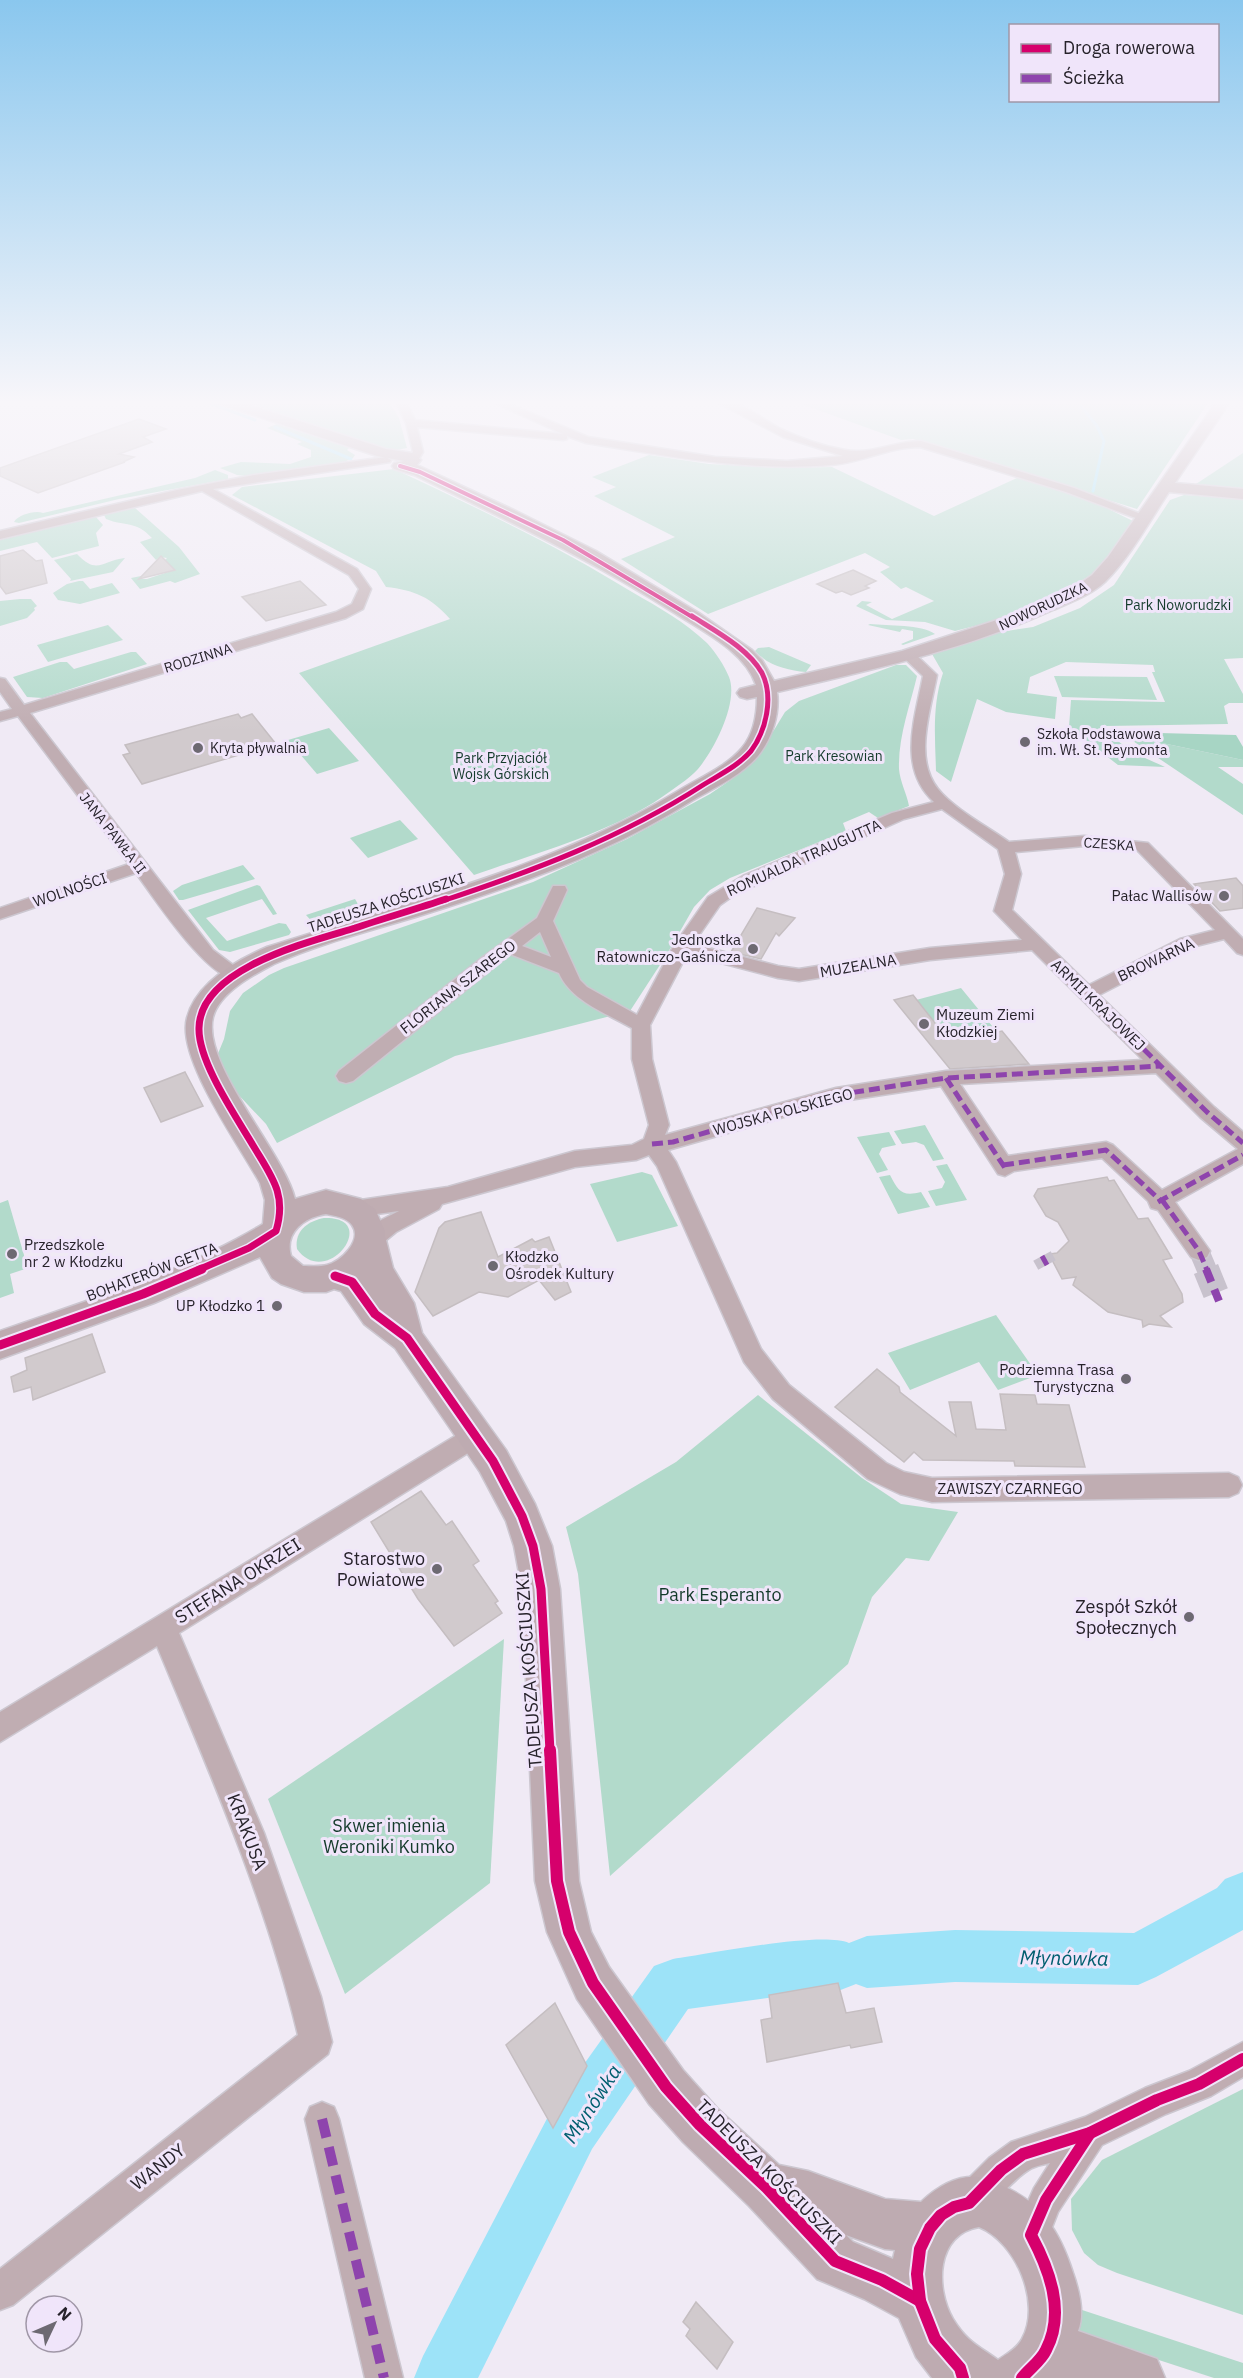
<svg xmlns="http://www.w3.org/2000/svg" width="1243" height="2378" font-family="'IBM Plex Sans',sans-serif">
	<style>
		.green { fill: #b2dacb }
		.forest { fill: #a7d5c4 }
		.lines { fill: none; stroke-linecap: round; stroke-linejoin: round }
		.stream { stroke: #9de3f8; stroke-width: 3 }
		.river { fill: #9de3f8; fill-rule: evenodd }
		.building { fill: #d1cacd; stroke: #c5bec1; stroke-width: 1.5 }
		.street-tunnel-far1 { stroke: #c8c2cd; stroke-width: 20; stroke-dasharray: 20 10; stroke-linecap: butt }
		.street-tunnel { stroke: #c8c2cd; stroke-width: 26; stroke-dasharray: 26 13; stroke-linecap: butt }
		.street-casing { stroke: #ccc7d0; stroke-width: 3 }
		.secondary-casing { stroke: #ccc7d0; stroke-width: 3 }
		.street { fill: #c0adb2; fill-rule: evenodd }
		.secondary { fill: #beabb1; fill-rule: evenodd }
		.quiet-far2 { stroke: #8e44ad; stroke-width: 5; stroke-dasharray: 11 5; stroke-linecap: butt }
		.quiet-far1 { stroke: #8e44ad; stroke-width: 8; stroke-dasharray: 14 8; stroke-linecap: butt }
		.quiet { stroke: #8e44ad; stroke-width: 10; stroke-dasharray: 19 10; stroke-linecap: butt }
		.cycleway-far4-casing { stroke: #f0e5fa; stroke-width: 6 }
		.cycleway-far3-casing { stroke: #f0e5fa; stroke-width: 8 }
		.cycleway-far2-casing { stroke: #f0e5fa; stroke-width: 10 }
		.cycleway-far1-casing { stroke: #f0e5fa; stroke-width: 13 }
		.cycleway-casing { stroke: #f0e5fa; stroke-width: 16 }
		.cycleway-far4 { stroke: #d6006c; stroke-width: 4 }
		.cycleway-far3 { stroke: #d6006c; stroke-width: 5 }
		.cycleway-far2 { stroke: #d6006c; stroke-width: 7 }
		.cycleway-far1 { stroke: #d6006c; stroke-width: 9 }
		.cycleway { stroke: #d6006c; stroke-width: 12 }
		.poi-dot { fill: #6d6972; stroke: #f0e5fa; stroke-width: 2 }
		.labels { text-anchor: middle; stroke-width: 6; stroke-linejoin: round; paint-order: stroke }
		.far-park-label { font-size: 14px; fill: #143b2b; stroke: #f0e5fa }
		.far-street-label { font-size: 14px; fill: #27232b; stroke: #f0e5fa }
		.far-poi-label { font-size: 14px; fill: #27232b; stroke: #f0e5fa; text-anchor: start }
		.street-label { font-size: 15px; fill: #27232b; stroke: #f0e5fa }
		.poi-label { font-size: 15px; fill: #27232b; stroke: #f0e5fa; text-anchor: end }
		.near-poi-label { font-size: 18px; fill: #27232b; stroke: #f0e5fa; text-anchor: end }
		.near-street-label { font-size: 18px; fill: #27232b; stroke: #f0e5fa }
		.near-park-label { font-size: 18px; fill: #143b2b; stroke: #f0e5fa }
		.near-water-label { font-size: 20px; font-style: italic; fill: #005e6f; stroke: #f0e5fa }
	</style>
	<rect width="100%" height="100%" fill="#f0eaf5"/>
	<g class="green">
		<polygon points="239,400 388,400 399,418 407,448 391,451"/>
		<polygon points="790,400 1210,400 1137,509 913,439 901,440"/>
		<polygon points="277,424 349,448 347,450 355,455 353,458 344,462 246,476 237,475 220,468 241,462 290,464 311,457 311,450 297,444 302,442 267,428"/>
		<polygon points="1243,453 1243,488 1196,484"/>
		<polygon points="649,455 709,464 780,468 832,467 934,516 1019,477 1088,499 1133,521 1112,553 1091,575 1044,602 1014,616 955,631 925,622 886,620 856,606 862,601 872,602 866,605 892,619 934,601 906,587 901,589 880,572 890,567 865,553 708,614 621,559 675,537 594,496 616,487 592,477"/>
		<path d="M394 469C475 507 556 545 632 592 658 607 685 622 707 643 716 653 724 665 729 677 739 702 714 750 698 769 689 779 673 789 662 797 610 833 534 854 474 875L299 673 450 619C431 597 414 590 386 587L376 571 232 495 242 487Z"/>
		<path d="M215 470 228 475V479L119 499 19 523 14 522C18 515 35 510 43 513L195 478Z"/>
		<path d="M1184 495 1243 499V658L1224 659 1243 694V703H1229L1224 706 1228 724 1106 726 1104 724C1114 745 1145 758 1165 767L1118 765 1069 727 1071 700 1165 702 1152 672H1155L1153 665 1066 662 1030 677 1027 693 1057 697 1055 719 1006 712 977 699 951 782 936 771C935 737 932 705 943 673L932 654 1000 632 1033 627 1080 608 1114 585 1170 500Z"/>
		<path d="M135 508 179 547 200 574 175 583 170 581 140 589 131 578 141 576V579H147L174 570 165 560 167 558 160 557 156 560 140 542 152 538C135 520 126 527 106 519L104 515Z"/>
		<polygon points="96,517 103,525 96,533 99,546 52,558 37,542 0,551 0,540"/>
		<path d="M77 554C98 576 102 560 125 558L113 572 70 581 71 579 54 560Z"/>
		<polygon points="79,581 83,581 90,589 112,583 120,593 80,604 58,600 53,593 67,584"/>
		<polygon points="20,599 31,599 37,606 34,608 35,610 27,618 0,626 0,601"/>
		<path d="M870 624C889 626 921 624 935 634L903 645 901 644 913 639V631L902 629 900 632 868 625Z"/>
		<polygon points="108,625 123,640 48,662 37,645"/>
		<path d="M769 647 811 665 806 672C787 670 769 666 755 651L758 648Z"/>
		<polygon points="131,652 136,652 147,664 43,698 27,697 13,677 60,662 67,662 74,669"/>
		<path d="M896 665H906L917 676C910 706 898 737 899 769 900 782 907 794 909 806L878 818 869 812 843 823 846 831 730 878 710 890 694 907 667 954 630 1011 455 1056 277 1143 266 1124 233 1089 217 1056 224 1039 230 1011 243 993 269 975 284 968 533 882 627 839 710 794 732 779 760 753 785 712 799 701Z"/>
		<polygon points="1054,676 1147,677 1157,700 1062,697"/>
		<polygon points="329,728 359,761 317,774 288,740"/>
		<polygon points="1124,735 1243,760 1243,767 1218,767 1243,784 1243,815"/>
		<polygon points="400,820 418,839 368,858 350,838"/>
		<polygon points="243,865 255,879 183,900 179,900 173,891 182,885"/>
		<polygon points="257,885 260,886 277,914 273,915 262,899 206,918 227,941 279,923 286,924 291,932 289,935 230,952 219,950 188,910"/>
		<polygon points="355,899 362,911 316,926 306,915"/>
		<polygon points="961,988 997,1032 965,1039 957,1029 943,1033 916,1000"/>
		<polygon points="925,1125 944,1159 933,1161 924,1145 916,1142 902,1144 894,1131"/>
		<polygon points="889,1132 896,1145 882,1148 879,1154 888,1170 877,1173 857,1137"/>
		<polygon points="947,1164 967,1200 936,1206 928,1191 942,1188 945,1182 936,1166"/>
		<polygon points="642,1172 652,1175 678,1226 617,1242 590,1184"/>
		<path d="M890 1175C898 1191 902 1197 921 1192L930 1207 898 1214 879 1177Z"/>
		<polygon points="8,1200 24,1255 25,1269 10,1274 14,1293 0,1298 0,1203"/>
		<path d="M324 1218C382 1216 327 1291 297 1249 294 1231 308 1221 324 1218Z"/>
		<polygon points="996,1315 1038,1375 998,1390 979,1362 910,1390 888,1353"/>
		<polygon points="758,1395 862,1478 901,1504 958,1512 929,1561 906,1558 872,1597 848,1664 610,1876 578,1574 566,1527 676,1462"/>
		<polygon points="504,1639 490,1883 345,1994 268,1799"/>
		<polygon points="1243,2089 1243,2315 1117,2273 1098,2265 1084,2253 1072,2230 1071,2199 1102,2160"/>
		<polygon points="1073,2307 1243,2363 1243,2378 1214,2378 1076,2333"/>
	</g>
	<polygon class="forest" points="1121,732 1236,735 1243,747 1243,760 1124,735"/>
	<g class="lines">
		<g class="stream">
			<polyline points="201,400 255,420"/>
			<polyline points="1081,406 1097,426 1103,439"/>
			<polyline points="275,427 351,459"/>
			<polyline points="1093,491 1104,441"/>
		</g>
		<path class="river" d="M1243 1872V1930L1156 1977 1138 1985 955 1982 867 1988 856 1984 838 1991 804 1993 688 2009 592 2149 478 2378H414L423 2356 552 2109 654 1966 673 1959C710 1954 820 1931 849 1943L867 1936 955 1930 1134 1933 1217 1888 1225 1879Z"/>
	</g>
	<g class="building">
		<polygon points="139,419 166,429 143,437 152,442 119,454 134,457 123,462 125,462 38,493 0,476 0,468"/>
		<polygon points="23,550 36,561 42,560 47,583 6,594 0,586 0,556"/>
		<polygon points="161,556 175,570 139,579"/>
		<polygon points="853,570 876,581 865,586 869,588 851,595 842,591 836,593 817,584"/>
		<polygon points="300,581 326,605 266,621 242,597"/>
		<polygon points="238,714 241,718 252,714 276,744 267,746 270,750 255,754 252,751 142,784 123,755 130,753 125,745"/>
		<polygon points="1236,878 1243,886 1243,908 1220,911 1194,884"/>
		<polygon points="757,908 795,918 779,936 776,933 761,959 731,952"/>
		<polygon points="913,995 943,1033 957,1029 965,1039 1002,1031 1029,1064 950,1069 894,1000"/>
		<polygon points="185,1072 203,1106 161,1122 144,1088"/>
		<polygon points="1107,1177 1109,1181 1114,1180 1138,1219 1148,1218 1172,1258 1163,1260 1182,1294 1183,1302 1160,1316 1171,1327 1149,1324 1143,1327 1142,1320 1108,1312 1073,1285 1076,1277 1062,1279 1049,1254 1057,1253 1069,1241 1058,1222 1046,1216 1034,1196 1038,1189"/>
		<polygon points="481,1212 498,1257 532,1239 535,1242 549,1237 571,1292 555,1300 539,1280 508,1297 479,1292 433,1316 415,1292 439,1228 445,1222"/>
		<polygon points="92,1334 105,1372 33,1400 31,1387 14,1392 11,1377 27,1370 25,1358"/>
		<polygon points="877,1369 899,1387 900,1392 956,1436 949,1402 971,1402 976,1429 1006,1430 1000,1394 1035,1395 1037,1404 1069,1405 1085,1467 1015,1466 1014,1461 923,1460 914,1452 904,1462 835,1407"/>
		<polygon points="421,1491 446,1525 452,1521 479,1561 473,1565 498,1601 495,1603 502,1613 454,1646 418,1599 371,1522"/>
		<polygon points="838,1983 846,2013 874,2008 882,2042 851,2048 850,2045 767,2062 761,2020 772,2018 769,1995"/>
		<polygon points="555,2003 587,2066 553,2128 506,2045"/>
		<polygon points="696,2302 733,2342 717,2369 686,2336 690,2329 683,2322"/>
	</g>
	<g class="lines">
		<g class="street-tunnel-far1">
			<polyline points="1199,1251 1207,1270"/>
			<polyline points="1042,1256 1047,1265"/>
		</g>
		<polyline class="street-tunnel" points="1206,1269 1219,1301"/>
		<defs>
			<g id="street">
				<path d="M395 400H405L415 420 563 434 488 400H500L588 437 715 457 787 461 843 456 783 437 713 400C738 397 758 417 779 428 800 438 822 446 845 450 870 455 895 441 921 441L1074 488 1151 518 1145 521 1141 520 1066 492 920 447C889 447 861 463 831 465 749 472 667 456 586 443L567 436V439L563 440 417 427 423 452 417 462 413 463 408 460 413 452 406 423Z"/>
				<path d="M386 457 391 460 390 462 213 489 357 569 371 589 363 609 346 618 30 713 213 950 241 971 244 975 241 979C212 987 153 896 136 873L0 919V908L129 864 18 716 0 721V712L12 709 0 692V678L5 679 24 705 336 612 352 604 359 589 349 575 202 491 0 539V531L177 490 254 475Z"/>
				<path d="M908 651 913 652 937 675C931 709 913 758 938 789 954 809 988 827 1009 842L1084 836 1148 843 1243 939V955L1237 953 1224 939 1192 947 1099 995 1214 1107 1243 1132V1164L1175 1202 1210 1251 1207 1257 1199 1260 1191 1257 1158 1210 1151 1208 1148 1201 1102 1158 1014 1171 1005 1176 998 1174 941 1086 836 1102 668 1150 676 1162 761 1349 789 1385 886 1463 904 1472 932 1478 1229 1473 1238 1477 1242 1485 1238 1493 1229 1497 932 1502 900 1494 868 1479 773 1399 744 1362 657 1166 649 1155 636 1160 575 1167 442 1204 439 1209 396 1232 379 1246 371 1249 363 1246 360 1240C368 1225 385 1218 399 1211L354 1217 346 1215 343 1209 346 1203 354 1201 448 1187 575 1151 632 1145 644 1139 649 1125 632 1059V1028C606 1013 571 1001 559 973L510 954 353 1081 346 1083 339 1081 336 1076 339 1071 483 957 537 918 553 886H565L567 890 553 921 580 980 587 987 637 1015 673 947 708 897 743 876 892 813 934 802C897 768 915 719 923 676L901 655ZM942 809 998 849 1005 874 994 911 1022 940 930 948 799 969 778 966 693 944 720 905 734 895 904 819ZM1084 846 1137 850 1215 930 1180 939 1089 985 1012 910 1021 874 1015 852ZM540 932 551 957 522 946ZM1032 950 1143 1060 946 1071 836 1088 665 1135 669 1125 652 1059 650 1025 687 954 778 978 799 981 930 960ZM1156 1073 1200 1117 1238 1149 1162 1190 1113 1145 1106 1142 1008 1156 960 1084Z"/>
				<path d="M475 1424 484 1427 487 1435 484 1443 179 1633 264 1833 321 1997 332 2042 328 2054 13 2305 0 2310V2269L298 2035C266 1901 210 1773 157 1646L0 1742V1712Z"/>
				<path d="M1243 2042V2077L1211 2096 1166 2114 1102 2145 1058 2212 1044 2248 1031 2253 1018 2248 1013 2235 1034 2188 1050 2163C1044 2164 1037 2166 1032 2168 1008 2181 995 2208 970 2219L958 2213 952 2201 958 2189 989 2158 1011 2142 1085 2117 1145 2088 1189 2071Z"/>
				<polygon points="322,2102 334,2107 339,2119 403,2378 365,2378 305,2119 310,2107"/>
			</g>
			<path id="secondary" d="M215 400H235L386 449 412 453 421 460 417 465 514 510 596 551 699 613 752 650 762 660 774 681 902 651 1006 617 1078 585 1092 575 1108 557 1210 411 1215 400H1229L1224 411 1175 483 1243 489V499L1169 492C1149 522 1131 556 1105 582 1091 595 1071 602 1053 610 965 650 870 670 777 692 780 714 772 738 758 756 741 776 712 789 690 802 607 854 515 886 422 915 373 930 321 943 274 964 253 975 220 992 213 1017 201 1064 283 1151 295 1199L326 1190 361 1199 375 1209 385 1231V1236L393 1268 414 1303 422 1333 506 1450 535 1504 552 1546 560 1589 579 1881 591 1932 609 1967 683 2070 717 2108 779 2165 808 2171 885 2199 921 2202C936 2188 956 2175 978 2177 985 2178 993 2183 1000 2185 1041 2201 1060 2232 1073 2273 1079 2290 1085 2313 1078 2331L1157 2359 1165 2378H932L916 2357 899 2318 864 2299 817 2279 749 2206 683 2142 649 2104 577 1999 547 1932 535 1881 522 1589 514 1546 506 1521 480 1472 395 1348 364 1324 341 1291 334 1289 326 1292H304L281 1284 272 1278 260 1257 154 1303 0 1359V1331C85 1301 186 1271 263 1224L265 1200 260 1183C240 1146 176 1058 187 1018 196 983 237 960 267 947 407 902 551 868 678 791 699 778 726 767 742 748 754 734 757 714 757 697L747 699 740 697 737 693 740 689 756 685C745 652 704 632 676 614 592 560 504 519 414 475L394 469 392 466 394 463 404 461 377 456 217 403ZM326 1214C335 1216 346 1217 352 1225 363 1240 341 1262 327 1265 320 1267 310 1266 303 1266L291 1256C284 1232 305 1217 326 1214ZM979 2227C1016 2242 1042 2303 1022 2339 1016 2350 1006 2354 998 2360 979 2346 967 2342 953 2319 935 2288 936 2234 979 2227ZM846 2235 885 2249 895 2250 893 2259 853 2242Z"/>
		</defs>
		<use href="#street" class="street-casing"/>
		<use href="#secondary" class="secondary-casing"/>
		<use href="#street" class="street"/>
		<use href="#secondary" class="secondary"/>
		<g class="quiet-far2">
			<polyline points="1087,993 1207,1112 1243,1143"/>
			<polyline points="946,1078 1005,1168"/>
			<polyline points="652,1144 673,1142 836,1095 946,1078 1161,1066"/>
			<polyline points="1003,1165 1106,1150 1161,1201"/>
			<polyline points="1162,1200 1199,1251 1207,1270"/>
			<polyline points="1158,1202 1243,1155"/>
			<polyline points="1042,1256 1047,1265"/>
		</g>
		<polyline class="quiet-far1" points="1206,1269 1219,1301"/>
		<polyline class="quiet" points="322,2119 384,2378"/>
		<defs>
			<polyline id="cycleway-far4" points="400,466 420,472 563,540 694,618"/>
			<path id="cycleway-far3" d="M442 901C533 871 621 838 703 785 719 775 738 766 751 751 766 731 774 697 762 673 748 648 715 631 692 616"/>
			<path id="cycleway-far2" d="M198 1270 249 1248 276 1231C287 1195 272 1177 254 1147 237 1118 198 1062 199 1028 200 968 309 942 355 928 385 918 416 909 446 899"/>
			<g id="cycleway-far1">
				<polyline points="335,1276 352,1282 375,1314 407,1338 493,1461 522,1516 533,1546 541,1589 550,1751"/>
				<polyline points="0,1345 143,1294 202,1269"/>
			</g>
			<g id="cycleway">
				<polyline points="550,1750 557,1881 569,1932 593,1983 666,2087 700,2125 767,2188 835,2261 882,2280 920,2301"/>
				<polyline points="963,2378 960,2368 935,2339 920,2301 917,2274 920,2249 930,2228 941,2215 954,2207 969,2203 1001,2170 1023,2154 1090,2133 1157,2100 1199,2084 1243,2059"/>
				<path d="M1022 2378C1030 2368 1041 2361 1046 2350 1066 2312 1049 2269 1031 2235L1046 2200 1090 2133"/>
			</g>
		</defs>
		<use href="#cycleway-far4" class="cycleway-far4-casing"/>
		<use href="#cycleway-far3" class="cycleway-far3-casing"/>
		<use href="#cycleway-far2" class="cycleway-far2-casing"/>
		<use href="#cycleway-far1" class="cycleway-far1-casing"/>
		<use href="#cycleway" class="cycleway-casing"/>
		<use href="#cycleway-far4" class="cycleway-far4"/>
		<use href="#cycleway-far3" class="cycleway-far3"/>
		<use href="#cycleway-far2" class="cycleway-far2"/>
		<use href="#cycleway-far1" class="cycleway-far1"/>
		<use href="#cycleway" class="cycleway"/>
	</g>
	<linearGradient id="sky" x2="0" y2="1"><stop stop-color="#8ac7ee"/><stop offset="0.55" stop-color="#f8f6fa"/><stop offset="1" stop-color="#f8f6fa" stop-opacity="0"/></linearGradient>
	<rect width="1243" height="732" fill="url(#sky)"/>
	<g class="poi-dot">
		<circle cx="1025" cy="742" r="6"/>
		<circle cx="198" cy="748" r="6"/>
		<circle cx="1224" cy="896" r="6"/>
		<circle cx="753" cy="949" r="6"/>
		<circle cx="924" cy="1024" r="6"/>
		<circle cx="12" cy="1254" r="6"/>
		<circle cx="493" cy="1266" r="6"/>
		<circle cx="277" cy="1306" r="6"/>
		<circle cx="1126" cy="1379" r="6"/>
		<circle cx="437" cy="1569" r="6"/>
		<circle cx="1189" cy="1617" r="6"/>
	</g>
	<g class="labels">
		<g class="far-park-label">
			<text x="1178" y="610">Park Noworudzki</text>
			<text x="834" y="761">Park Kresowian</text>
			<text x="501" y="763">Park Przyjaciół<tspan x="501" dy="16">Wojsk Górskich</tspan></text>
		</g>
		<g class="far-street-label">
			<text transform="translate(1043 606) rotate(-25)" y="5">NOWORUDZKA</text>
			<text transform="translate(198 658) rotate(-17)" y="5">RODZINNA</text>
			<text transform="translate(113 833) rotate(52)" y="5">JANA PAWŁA II</text>
			<text transform="translate(1109 844) rotate(4)" y="5">CZESKA</text>
		</g>
		<g class="far-poi-label">
			<text x="1037" y="739">Szkoła Podstawowa<tspan x="1037" dy="16">im. Wł. St. Reymonta</tspan></text>
			<text x="210" y="753">Kryta pływalnia</text>
		</g>
		<g class="street-label">
			<text transform="translate(804 858) rotate(-24)" y="5">ROMUALDA TRAUGUTTA</text>
			<text transform="translate(70 890) rotate(-19)" y="5">WOLNOŚCI</text>
			<text transform="translate(386 903) rotate(-18)" y="5">TADEUSZA KOŚCIUSZKI</text>
			<text transform="translate(1156 960) rotate(-25)" y="5">BROWARNA</text>
			<text transform="translate(858 966) rotate(-10)" y="5">MUZEALNA</text>
			<text transform="translate(458 987) rotate(-38)" y="5">FLORIANA SZAREGO</text>
			<text transform="translate(1098 1005) rotate(44)" y="5">ARMII KRAJOWEJ</text>
			<text transform="translate(783 1112) rotate(-15)" y="5">WOJSKA POLSKIEGO</text>
			<text transform="translate(152 1272) rotate(-21)" y="5">BOHATERÓW GETTA</text>
			<text x="1010" y="1494">ZAWISZY CZARNEGO</text>
		</g>
		<g class="poi-label">
			<text x="1212" y="901">Pałac Wallisów</text>
			<text x="741" y="945">Jednostka<tspan x="741" dy="17">Ratowniczo-Gaśnicza</tspan></text>
			<text x="936" y="1020" text-anchor="start">Muzeum Ziemi<tspan x="936" dy="17">Kłodzkiej</tspan></text>
			<text x="24" y="1250" text-anchor="start">Przedszkole<tspan x="24" dy="17">nr 2 w Kłodzku</tspan></text>
			<text x="505" y="1262" text-anchor="start">Kłodzko<tspan x="505" dy="17">Ośrodek Kultury</tspan></text>
			<text x="265" y="1311">UP Kłodzko 1</text>
			<text x="1114" y="1375">Podziemna Trasa<tspan x="1114" dy="17">Turystyczna</tspan></text>
		</g>
		<g class="near-poi-label">
			<text x="425" y="1565">Starostwo<tspan x="425" dy="21">Powiatowe</tspan></text>
			<text x="1177" y="1613">Zespół Szkół<tspan x="1177" dy="21">Społecznych</tspan></text>
		</g>
		<g class="near-street-label">
			<text transform="translate(238 1581) rotate(-32)" y="6">STEFANA OKRZEI</text>
			<text transform="translate(529 1670) rotate(-94)" y="6">TADEUSZA KOŚCIUSZKI</text>
			<text transform="translate(247 1832) rotate(69)" y="6">KRAKUSA</text>
			<text transform="translate(158 2167) rotate(-38)" y="6">WANDY</text>
			<text transform="translate(769 2172) rotate(45)" y="6">TADEUSZA KOŚCIUSZKI</text>
		</g>
		<g class="near-park-label">
			<text x="720" y="1601">Park Esperanto</text>
			<text x="389" y="1832">Skwer imienia<tspan x="389" dy="21">Weroniki Kumko</tspan></text>
		</g>
		<g class="near-water-label">
			<text transform="translate(1064 1958) rotate(1)" y="7">Młynówka</text>
			<text transform="translate(592 2104) rotate(-57)" y="7">Młynówka</text>
		</g>
	</g>
	<rect x="1009" y="24" width="210" height="78" fill="#f0e5fa" stroke="#a097a7" stroke-width="1.5"/>
	<rect x="1021" y="44" width="30" height="9" fill="#d6006c" stroke="#a097a7" stroke-width="1.5"/>
	<text x="1063" y="54" font-size="18" fill="#27232b">Droga rowerowa</text>
	<rect x="1021" y="74" width="30" height="9" fill="#8e44ad" stroke="#a097a7" stroke-width="1.5"/>
	<text x="1063" y="84" font-size="18" fill="#27232b">Ścieżka</text>
	<g transform="translate(54 2324) rotate(46)"><circle r="28" fill="#f0e5fa" stroke="#a097a7" stroke-width="1.5"/>
	<path d="M0-4.5L10 22L0 15L-10 22Z" fill="#6d6972"/>
	<text y="-9" font-size="16" font-weight="bold" text-anchor="middle" fill="#27232b">N</text>
	</g>
</svg>
